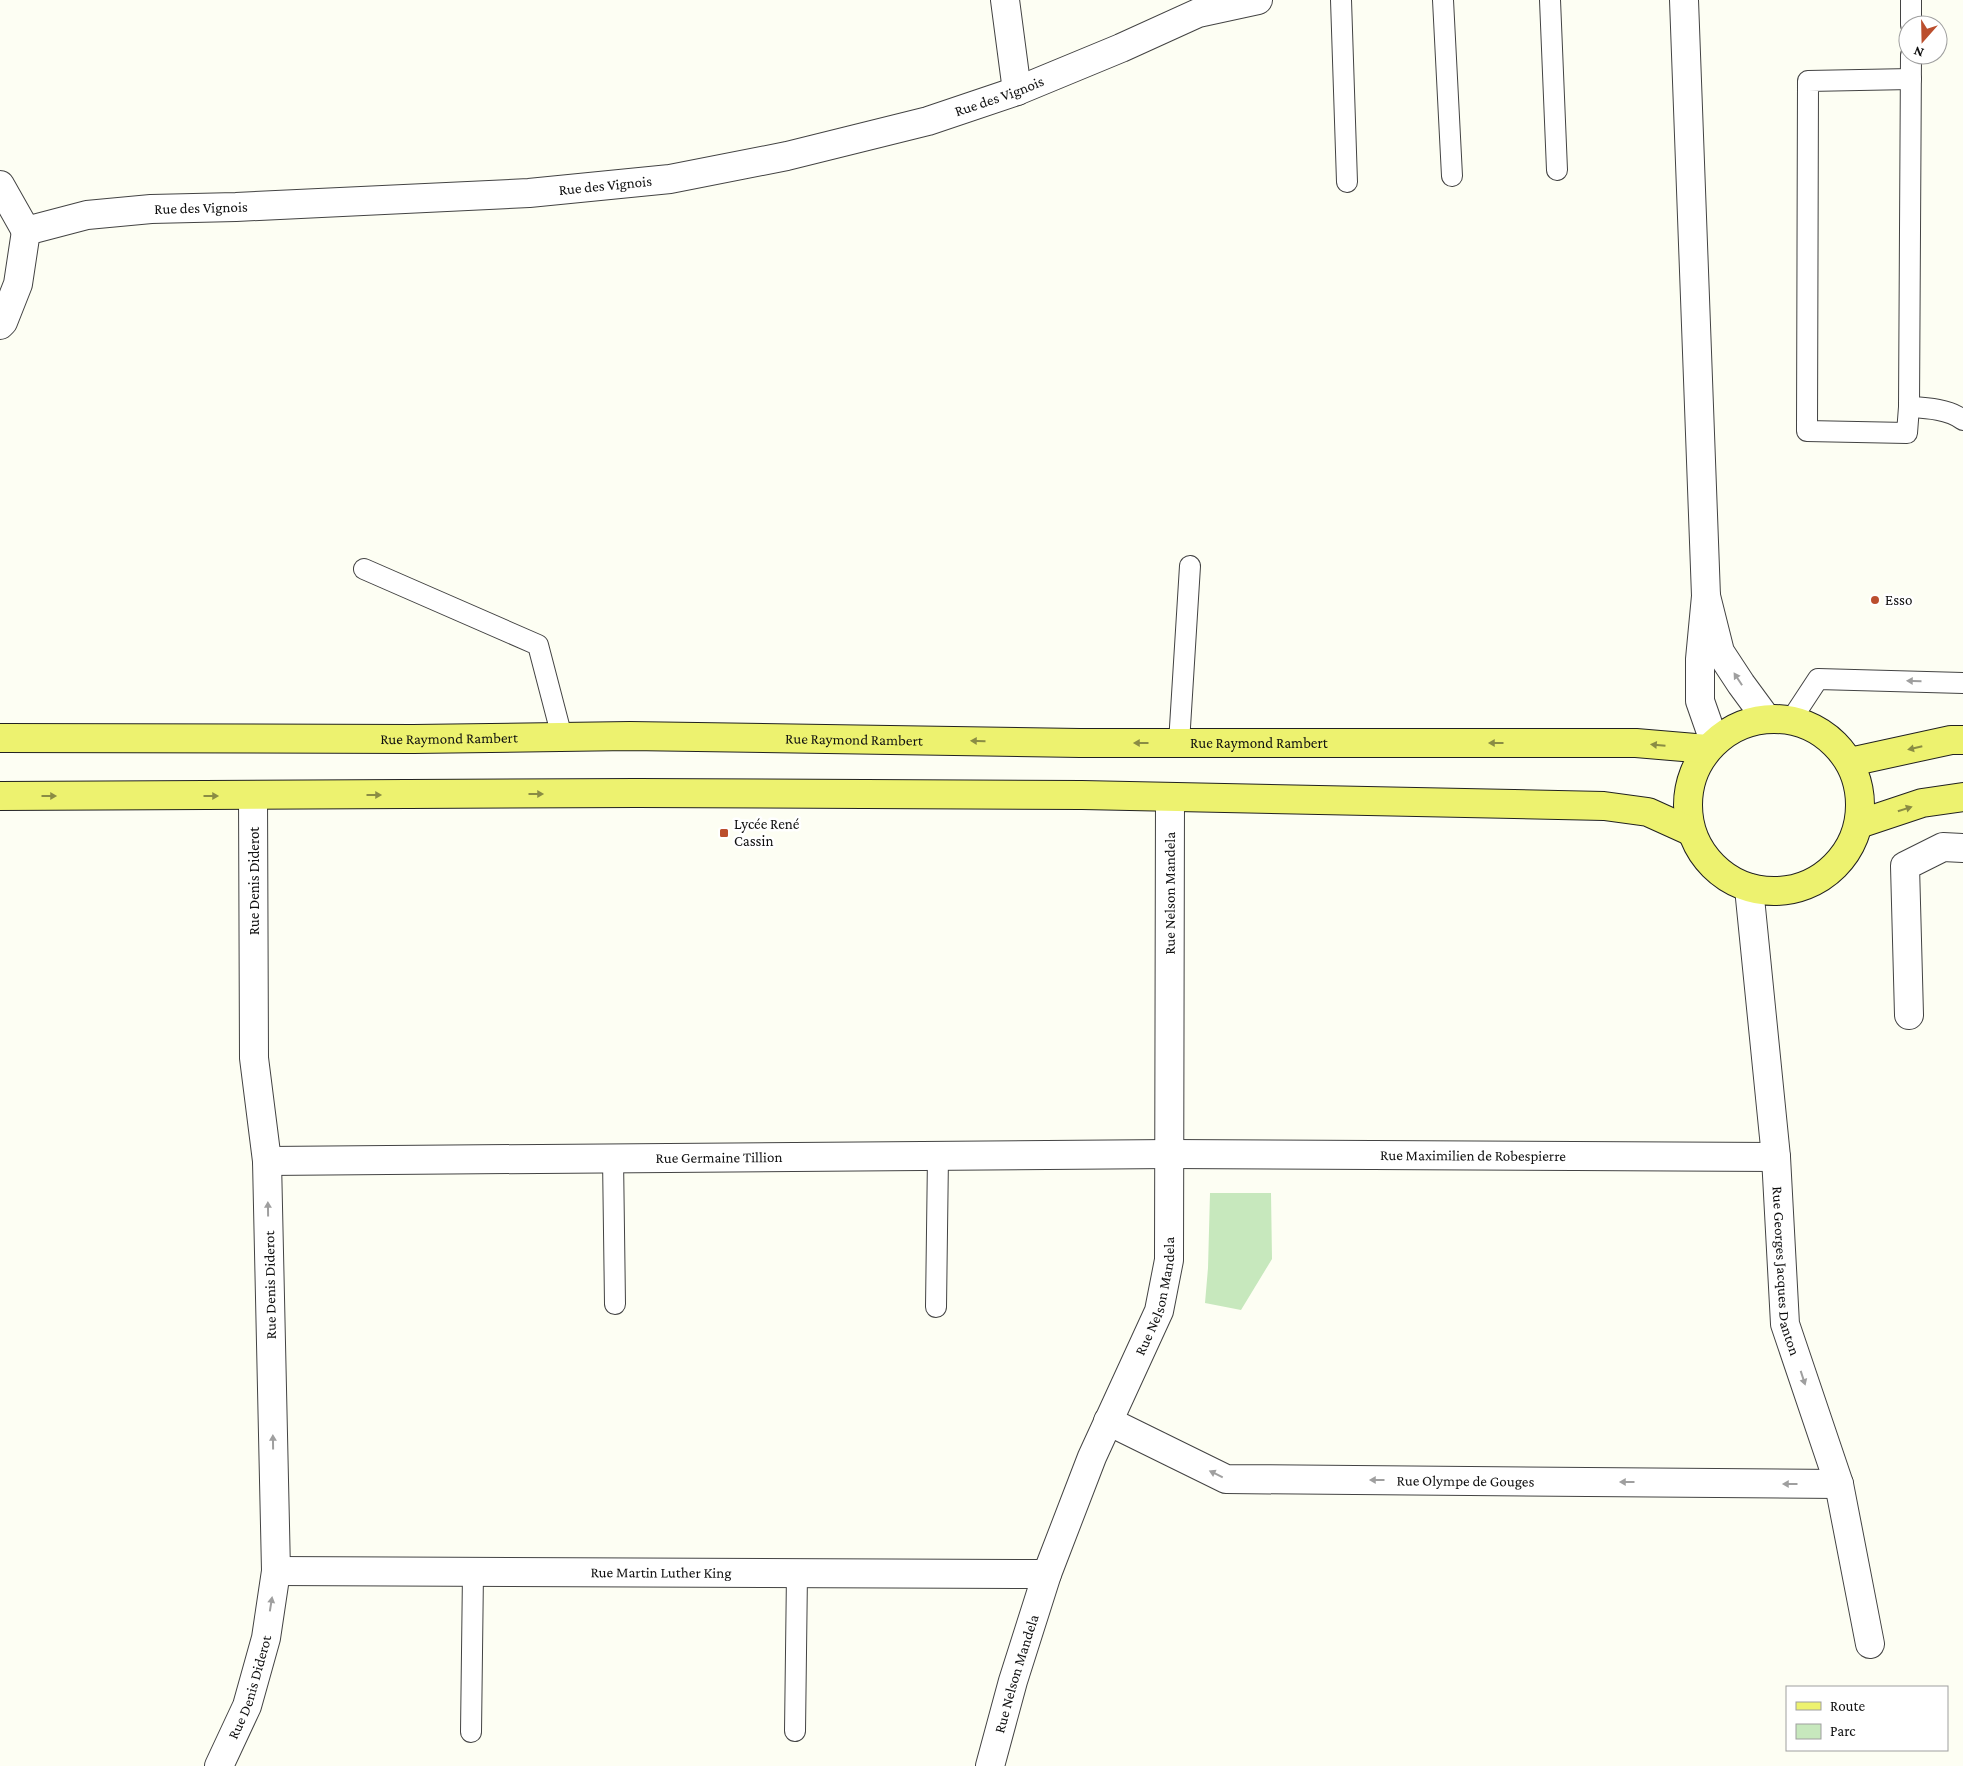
<svg xmlns="http://www.w3.org/2000/svg" width="1963" height="1766" font-family="'Crimson Pro',serif">
	<style>
		.green { fill: #c7e8bd }
		.lines { fill: none; stroke-linecap: round; stroke-linejoin: round }
		.service-casing { stroke: #434343; stroke-width: 22 }
		.minor-casing { stroke: #434343; stroke-width: 30 }
		.primary-casing { stroke: #212121; stroke-width: 30 }
		.service { stroke: #fff; stroke-width: 20 }
		.minor { stroke: #fff; stroke-width: 28 }
		.primary { stroke: #edf26f; stroke-width: 28 }
		.oneway { fill: #9f9f9f }
		.oneway2 { fill: #8a8c44 }
		.poi-dot { fill: #bb4e2d; stroke: #fff; stroke-width: 2 }
		.labels { text-anchor: middle; stroke-width: 5; stroke-linejoin: round; paint-order: stroke }
		.street-label { font-size: 15px; fill: #101010; stroke: #fff }
		.poi-label { font-size: 15px; fill: #101010; stroke: #fff; text-anchor: start }
	</style>
	<rect width="100%" height="100%" fill="#fdfef3"/>
	<polygon class="green" points="1210,1193 1271,1193 1272,1259 1241,1310 1205,1303 1208,1268"/>
	<g class="lines">
		<defs>
			<g id="service">
				<polyline points="1341,0 1347,182"/>
				<polyline points="1443,0 1452,176"/>
				<polyline points="1550,0 1557,170"/>
				<polyline points="1911,25 1911,0"/>
				<path d="M1911 55 1909 407C1926 408 1949 409 1963 420"/>
				<polyline points="1909,407 1907,433 1807,431 1808,81 1911,79"/>
				<polyline points="364,569 538,645 562,737"/>
				<polyline points="1791,720 1818,679 1963,683"/>
				<polyline points="1179,743 1190,566"/>
				<polyline points="613,1158 615,1304"/>
				<polyline points="936,1307 938,1156"/>
				<polyline points="795,1731 797,1573"/>
				<polyline points="471,1732 473,1572"/>
			</g>
			<g id="minor">
				<polyline points="1005,0 1017,91"/>
				<polyline points="1684,0 1706,596"/>
				<polyline points="0,185 26,231"/>
				<path id="s1" d="M0 325 3 322 18 284 26 231 87 215 151 209 236 207 529 193 670 179 787 156 928 121 1017 91 1121 48 1198 13 1258 0"/>
				<polyline points="1714,741 1700,701 1700,659 1706,596 1720,652 1741,684 1766,718"/>
				<path id="s2" d="M1749 888 1776 1157 1785 1324 1839 1484 1870 1644"/>
				<polyline points="1909,1015 1905,866 1943,847 1963,848"/>
				<path id="s3" d="M267 1161 1171 1154 1776 1157"/>
				<path id="s4" d="M1108 1421 1226 1479 1839 1484"/>
				<path id="s5" d="M276 1571 1047 1574"/>
				<path id="s6" d="M219 1766 247 1706 266 1638 276 1571 267 1161 254 1058 253 796"/>
				<path id="s7" d="M990 1766 1013 1681 1047 1574 1092 1457 1159 1311 1169 1260 1170 797"/>
			</g>
			<g id="primary">
				<circle cx="1774" cy="805" r="86"/>
				<path id="s8" d="M0 738 413 739 630 736 1080 743H1636L1707 749"/>
				<polyline points="1850,762 1951,740 1963,740"/>
				<polyline points="0,796 637,793 1082,795 1604,806 1648,812 1690,831"/>
				<polyline points="1859,824 1922,803 1963,797"/>
			</g>
		</defs>
		<use href="#service" class="service-casing"/>
		<use href="#minor" class="minor-casing"/>
		<use href="#primary" class="primary-casing"/>
		<use href="#service" class="service"/>
		<use href="#minor" class="minor"/>
		<use href="#primary" class="primary"/>
	</g>
	<defs><path id="oneway-solid" d="M-6-.8H1V-3.2L6.5 0L1 3.2V.8H-6Z" transform="scale(1.25)"/></defs>
	<g class="oneway">
		<use href="#oneway-solid" transform="translate(1738 679) rotate(-123)"/>
		<use href="#oneway-solid" transform="translate(1914 681) rotate(-179)"/>
		<use href="#oneway-solid" transform="translate(268 1209) rotate(-91)"/>
		<use href="#oneway-solid" transform="translate(1803 1378) rotate(72)"/>
		<use href="#oneway-solid" transform="translate(273 1442) rotate(-91)"/>
		<use href="#oneway-solid" transform="translate(1216 1474) rotate(-154)"/>
		<use href="#oneway-solid" transform="translate(1377 1480) rotate(-180)"/>
		<use href="#oneway-solid" transform="translate(1627 1482) rotate(-180)"/>
		<use href="#oneway-solid" transform="translate(1790 1484) rotate(-180)"/>
		<use href="#oneway-solid" transform="translate(271 1604) rotate(-81)"/>
	</g>
	<g class="oneway2">
		<use href="#oneway-solid" transform="translate(978 741) rotate(-179)"/>
		<use href="#oneway-solid" transform="translate(1141 743) rotate(180)"/>
		<use href="#oneway-solid" transform="translate(1496 743) rotate(180)"/>
		<use href="#oneway-solid" transform="translate(1658 745) rotate(-175)"/>
		<use href="#oneway-solid" transform="translate(1915 748) rotate(167)"/>
		<use href="#oneway-solid" transform="translate(536 794)"/>
		<use href="#oneway-solid" transform="translate(374 795)"/>
		<use href="#oneway-solid" transform="translate(49 796)"/>
		<use href="#oneway-solid" transform="translate(211 796)"/>
		<use href="#oneway-solid" transform="translate(1905 809) rotate(-18)"/>
	</g>
	<g class="poi-dot">
		<circle cx="1875" cy="600" r="5"/>
		<rect x="719" y="828" width="10" height="10" rx="2.5"/>
	</g>
	<g class="labels">
		<g class="street-label">
			<text dy="5" stroke="none"><textPath href="#s1" startOffset="1086">Rue des Vignois</textPath></text>
			<text dy="5" stroke="none"><textPath href="#s1" startOffset="681">Rue des Vignois</textPath></text>
			<text dy="5" stroke="none"><textPath href="#s1" startOffset="276">Rue des Vignois</textPath></text>
			<text dy="5" stroke="none"><textPath href="#s8" startOffset="449">Rue Raymond Rambert</textPath></text>
			<text dy="5" stroke="none"><textPath href="#s8" startOffset="854">Rue Raymond Rambert</textPath></text>
			<text dy="5" stroke="none"><textPath href="#s8" startOffset="1259">Rue Raymond Rambert</textPath></text>
			<text transform="translate(254 881) rotate(-90)" y="5">Rue Denis Diderot</text>
			<text dy="5" stroke="none"><textPath href="#s7" startOffset="905">Rue Nelson Mandela</textPath></text>
			<text dy="5" stroke="none"><textPath href="#s3" startOffset="1206">Rue Maximilien de Robespierre</textPath></text>
			<text dy="5" stroke="none"><textPath href="#s3" startOffset="452">Rue Germaine Tillion</textPath></text>
			<text dy="5" stroke="none"><textPath href="#s2" startOffset="385">Rue Georges Jacques Danton</textPath></text>
			<text transform="translate(270 1285) rotate(-91)" y="5">Rue Denis Diderot</text>
			<text dy="5" stroke="none"><textPath href="#s7" startOffset="500">Rue Nelson Mandela</textPath></text>
			<text dy="5" stroke="none"><textPath href="#s4" startOffset="371">Rue Olympe de Gouges</textPath></text>
			<text dy="5" stroke="none"><textPath href="#s5" startOffset="385">Rue Martin Luther King</textPath></text>
			<text dy="5" stroke="none"><textPath href="#s7" startOffset="96">Rue Nelson Mandela</textPath></text>
			<text dy="5" stroke="none"><textPath href="#s6" startOffset="85">Rue Denis Diderot</textPath></text>
		</g>
		<g class="poi-label">
			<text x="1885" y="605">Esso</text>
			<text x="734" y="829">Lycée René<tspan x="734" dy="17">Cassin</tspan></text>
		</g>
	</g>
	<rect x="1786" y="1686" width="162" height="65" fill="#ffffff" stroke="#9f9f9f"/>
	<rect x="1796" y="1702" width="25" height="8" fill="#edf26f" stroke="#9f9f9f"/>
	<text x="1830" y="1711" font-size="15" fill="#101010">Route</text>
	<rect x="1796" y="1724" width="25" height="15" fill="#c7e8bd" stroke="#9f9f9f"/>
	<text x="1830" y="1736" font-size="15" fill="#101010">Parc</text>
	<g transform="translate(1923 40) rotate(200)"><circle r="24" fill="#ffffff" stroke="#9f9f9f"/>
	<path d="M0-4L9 19L0 12L-9 19Z" fill="#bb4e2d"/>
	<text y="-8" font-size="14" font-weight="bold" text-anchor="middle" fill="#101010">N</text>
	</g>
</svg>
